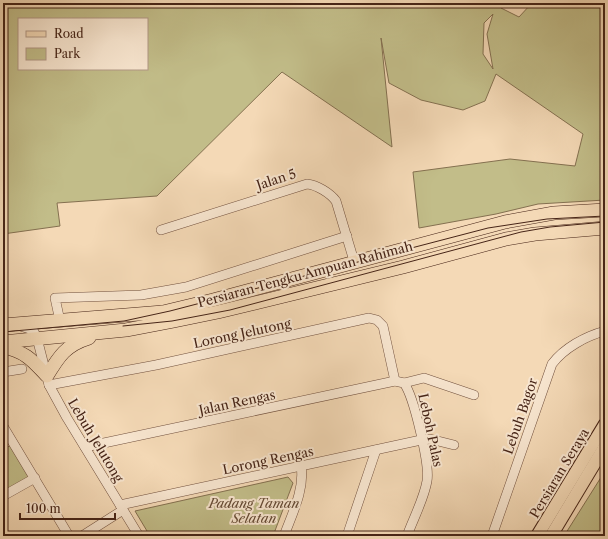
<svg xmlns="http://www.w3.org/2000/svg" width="608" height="539" font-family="'Libre Caslon Text',serif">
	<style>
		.green { fill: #c2bd89; stroke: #847050; fill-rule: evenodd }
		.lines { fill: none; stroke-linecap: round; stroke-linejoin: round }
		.minor-casing { stroke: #72513f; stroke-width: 10 }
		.major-casing { stroke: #462417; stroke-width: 14 }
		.highway-casing { stroke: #462417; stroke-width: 14 }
		.minor { stroke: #f8e6d0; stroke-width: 9 }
		.major { stroke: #f4d9b6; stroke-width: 12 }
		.highway { stroke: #f4d9b6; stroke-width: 13 }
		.tram { stroke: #462417; stroke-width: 1 }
		.labels { text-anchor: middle; stroke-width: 4; stroke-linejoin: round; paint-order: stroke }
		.street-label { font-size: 13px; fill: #462417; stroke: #f8e6d0 }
		.park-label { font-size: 13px; font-style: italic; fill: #654a34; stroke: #f8e6d0 }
	</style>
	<rect width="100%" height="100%" fill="#f4d9b6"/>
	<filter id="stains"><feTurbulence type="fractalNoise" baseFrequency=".005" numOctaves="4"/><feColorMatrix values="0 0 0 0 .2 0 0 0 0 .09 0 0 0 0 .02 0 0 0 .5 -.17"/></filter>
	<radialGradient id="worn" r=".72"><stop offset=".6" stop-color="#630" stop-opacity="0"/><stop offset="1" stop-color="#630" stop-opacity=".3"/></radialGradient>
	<g class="green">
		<path d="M3 3H520L501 8 519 17 531 4 535 3H591L605 9V200L538 204 496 214 419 228 413 172 510 159 575 166 583 134 496 74 485 101 463 110 421 100 389 83 381 38 392 147 282 72 157 196 57 203 60 226 3 234ZM493 14 487 34 493 69 483 54 484 23ZM19 19H147V69H19Z"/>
		<polygon points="11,445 30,476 3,492 3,450"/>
		<polygon points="605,471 605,536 564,536"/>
		<polygon points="288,477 293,483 273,536 150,536 135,511"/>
	</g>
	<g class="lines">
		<defs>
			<g id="minor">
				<path d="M161 230 307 184C317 185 330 193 336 201L354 261"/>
				<polyline points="60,321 55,298 141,295 186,287 347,236"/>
				<polyline points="20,326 33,330 37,338 49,385 67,418 139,536"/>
				<polyline points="3,372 22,369"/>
				<polyline points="404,383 424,378 474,395"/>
				<polyline points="49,385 156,365 369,318 377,320 383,326 395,381"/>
				<polyline points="3,426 69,536"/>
				<path d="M85 447 395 381 404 383C414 397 430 465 427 481 424 499 413 519 407 536"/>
				<polyline points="3,496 35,478"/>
				<polyline points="120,505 421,440 430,439 454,445"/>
				<polyline points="82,536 123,510"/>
				<path d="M284 536C292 514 305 489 301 466"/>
				<polyline points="347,536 376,450"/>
				<path d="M492 536 552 364C564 348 586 336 605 331"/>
			</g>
			<g id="major">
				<polyline points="537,536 605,424"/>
				<polyline points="551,536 605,446"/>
			</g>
			<g id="highway">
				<polyline points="3,325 163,312 213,300 505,222 554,213 605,210"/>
				<polyline points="3,342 126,330 173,321 218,312 403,267 506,239 535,234 605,228"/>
				<path d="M3 347C26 352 32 360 47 376 59 356 66 345 89 338"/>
			</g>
		</defs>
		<use href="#minor" class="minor-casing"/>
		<use href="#major" class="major-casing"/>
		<use href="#highway" class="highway-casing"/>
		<use href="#minor" class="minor"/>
		<use href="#major" class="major"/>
		<use href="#highway" class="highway"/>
		<g class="tram">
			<polyline points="123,326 172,321 230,310 521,232 550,227 605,222"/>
			<polyline points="3,332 124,321 170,311 488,228 547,219 605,216"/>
		</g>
	</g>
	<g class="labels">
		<g class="street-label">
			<text transform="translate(276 179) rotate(-18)" y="5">Jalan 5</text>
			<text transform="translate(305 274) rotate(-15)" y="5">Persiaran Tengku Ampuan Rahimah</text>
			<text transform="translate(242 333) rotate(-12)" y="5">Lorong Jelutong</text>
			<text transform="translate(237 402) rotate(-12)" y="5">Jalan Rengas</text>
			<text transform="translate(520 416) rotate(-71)" y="5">Lebuh Bagor</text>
			<text transform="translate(431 430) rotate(78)" y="5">Leboh Palas</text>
			<text transform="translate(96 440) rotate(59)" y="5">Lebuh Jelutong</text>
			<text transform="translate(268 460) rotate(-12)" y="5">Lorong Rengas</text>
			<text transform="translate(559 473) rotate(-59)" y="5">Persiaran Seraya</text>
		</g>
		<g class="park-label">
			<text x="254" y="508">Padang Taman<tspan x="254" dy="15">Selatan</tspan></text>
		</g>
	</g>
	<rect width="608" height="539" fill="none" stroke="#f4d9b6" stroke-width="16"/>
	<rect x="4" y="4" width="600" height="531" fill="none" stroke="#462417" stroke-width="2"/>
	<rect x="8" y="8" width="592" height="523" fill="none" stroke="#462417"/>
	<rect x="18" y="18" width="130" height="52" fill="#f8e6d0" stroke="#b19886"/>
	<rect x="26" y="31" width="20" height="6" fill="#f4d9b6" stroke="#b19886"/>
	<text x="54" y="38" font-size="12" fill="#462417">Road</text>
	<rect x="26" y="48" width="20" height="12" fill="#c2bd89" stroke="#b19886"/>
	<text x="54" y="58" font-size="12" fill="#462417">Park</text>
	<path d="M20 513v6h95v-6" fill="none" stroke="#462417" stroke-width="2"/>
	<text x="26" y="513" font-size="12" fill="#462417" stroke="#f8e6d0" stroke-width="3" paint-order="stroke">100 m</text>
	<rect width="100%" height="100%" filter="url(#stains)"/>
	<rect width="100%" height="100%" fill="url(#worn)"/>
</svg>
